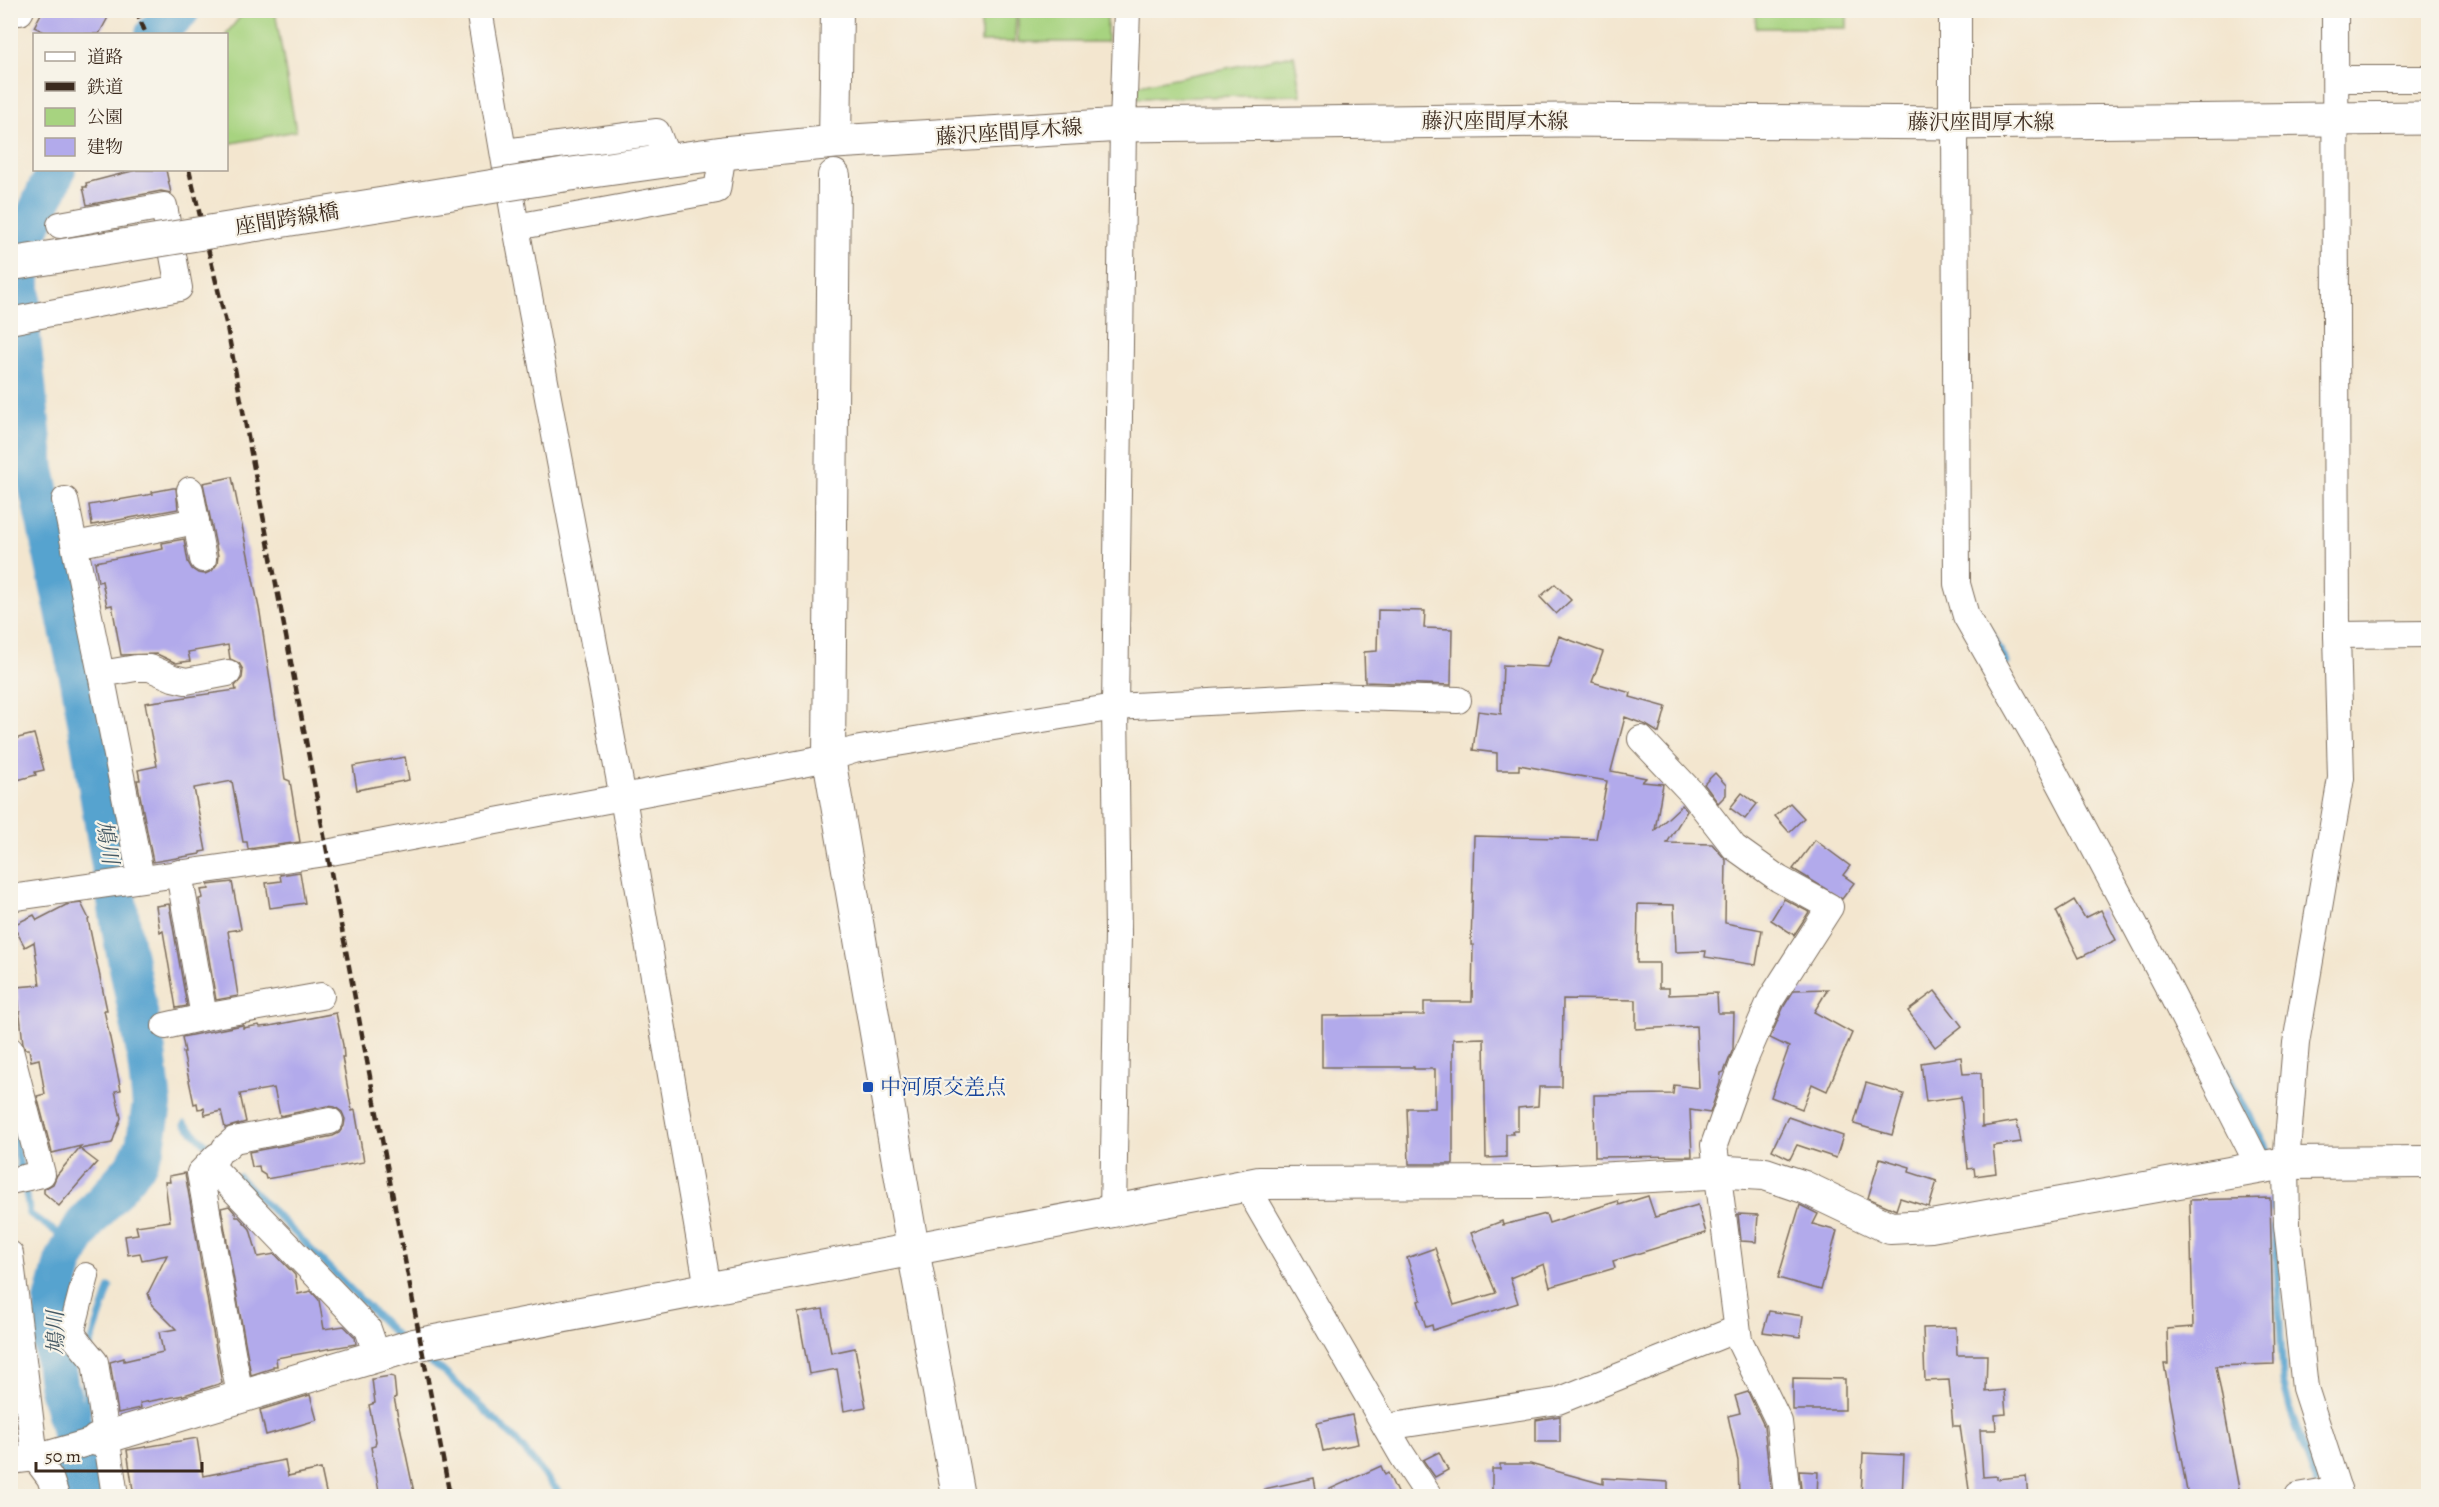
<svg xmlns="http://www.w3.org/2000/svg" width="2439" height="1507" font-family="Alegreya,'Noto Serif JP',serif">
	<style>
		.green { fill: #a7d380; stroke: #717e4f; stroke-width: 1.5 }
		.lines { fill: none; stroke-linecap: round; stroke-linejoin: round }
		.stream { stroke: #57a3cf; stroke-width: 7 }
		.river { stroke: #57a3cf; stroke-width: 40 }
		.building { fill: #b2aaeb }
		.minor-casing { stroke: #7b6c5c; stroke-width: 28 }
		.tertiary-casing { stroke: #7b6c5c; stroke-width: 34 }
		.primary-casing { stroke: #7b6c5c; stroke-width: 35 }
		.minor { stroke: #fff; stroke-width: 26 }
		.tertiary { stroke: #fff; stroke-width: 32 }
		.primary { stroke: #fff; stroke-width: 33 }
		.rail { stroke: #3b2a1e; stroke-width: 4.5; stroke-dasharray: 9 4.5; stroke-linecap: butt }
		.primary-bridge-casing { stroke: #7b6c5c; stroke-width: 35; stroke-linecap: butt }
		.primary-bridge { stroke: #fff; stroke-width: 33 }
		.transit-dot { fill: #1a4fb4; stroke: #f7f3e8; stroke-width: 2 }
		.labels { text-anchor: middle; stroke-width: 4.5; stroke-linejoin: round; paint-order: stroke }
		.street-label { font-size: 21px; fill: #3b2a1e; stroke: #f7f3e8 }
		.transit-label { font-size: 21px; fill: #164399; stroke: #f7f3e8; text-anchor: start }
		.water-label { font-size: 22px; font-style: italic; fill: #465a65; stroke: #f7f3e8 }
	</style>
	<rect width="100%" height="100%" fill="#f7f3e8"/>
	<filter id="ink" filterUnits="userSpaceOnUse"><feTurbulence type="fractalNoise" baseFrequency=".0167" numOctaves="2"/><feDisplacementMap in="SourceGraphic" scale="12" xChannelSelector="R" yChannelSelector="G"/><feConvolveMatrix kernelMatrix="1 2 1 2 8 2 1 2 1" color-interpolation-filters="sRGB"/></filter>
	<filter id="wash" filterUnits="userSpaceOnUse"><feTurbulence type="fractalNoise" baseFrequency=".008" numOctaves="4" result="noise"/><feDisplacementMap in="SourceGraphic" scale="24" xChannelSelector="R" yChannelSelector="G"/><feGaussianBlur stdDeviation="1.35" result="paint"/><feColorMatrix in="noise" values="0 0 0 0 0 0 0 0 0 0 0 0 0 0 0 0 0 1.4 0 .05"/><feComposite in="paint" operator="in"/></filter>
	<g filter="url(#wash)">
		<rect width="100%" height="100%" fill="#f3e6cf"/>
		<g class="green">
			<polygon points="245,11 275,11 296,131 227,144 226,34"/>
			<polygon points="981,11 1016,11 1015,42 981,42"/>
			<rect x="1018" y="11" width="89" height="31"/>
			<polygon points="1755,11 1847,11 1847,28 1756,28"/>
			<polygon points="1294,55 1301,95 1138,98 1138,85"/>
		</g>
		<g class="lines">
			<g class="stream">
				<polyline points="1990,631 2007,663"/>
				<polyline points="2208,1038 2267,1149 2269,1159"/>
				<polyline points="150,1094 163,1105"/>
				<polyline points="10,1116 30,1214 73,1244"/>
				<polyline points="185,1124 214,1152"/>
				<polyline points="2271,1173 2274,1209"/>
				<polyline points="239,1177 400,1339"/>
				<polyline points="2275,1226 2283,1381 2291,1412 2316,1482"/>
				<polyline points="90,1346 110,1287"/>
				<polyline points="416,1355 442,1370 514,1438 562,1496"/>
				<polyline points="85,1374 89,1435"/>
				<polyline points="90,1446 98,1496"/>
			</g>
			<g class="river">
				<polyline points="155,34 180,10"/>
				<polyline points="56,170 21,249 21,338 35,470 82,690 123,938 146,1052 152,1105 145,1146 135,1166 84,1225 73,1244 64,1262 54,1302 53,1343 58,1384 70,1428 80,1496"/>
			</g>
		</g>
		<g id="blocks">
			<g class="building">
				<polygon points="43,10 112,10 99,34 48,34 34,27"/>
				<polygon points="136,170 166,170 171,193 161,191 87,205 83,187 87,187 86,183"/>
				<polygon points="232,477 260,613 285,779 290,781 300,842 248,849 247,842 243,842 232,781 194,788 206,851 200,852 200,854 153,862 137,780 140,780 138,770 157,766 145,703 236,690 235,686 242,678 243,670 239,663 230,659 228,645 188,652 190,661 176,663 157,654 121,655 112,605 107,606 102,581 98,582 95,562 163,549 162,543 184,539 188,562 192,569 198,573 205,574 212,571 217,564 218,556 203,483"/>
				<polygon points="173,488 176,488 178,509 92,525 89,505 153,494 152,492"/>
				<polygon points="1555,584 1571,600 1556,614 1540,597"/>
				<polygon points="1378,610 1425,611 1424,628 1452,629 1451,685 1365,682 1364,652 1377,651"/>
				<polygon points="1559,636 1603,652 1592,682 1631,693 1630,697 1666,707 1659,733 1646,725 1625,717 1611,771 1646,778 1642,782 1663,784 1655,830 1682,805 1687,811 1667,843 1712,844 1726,860 1725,923 1762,930 1756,965 1705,957 1706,951 1676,952 1674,905 1638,904 1637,963 1659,963 1659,988 1669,988 1669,995 1717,993 1718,1013 1734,1013 1733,1049 1724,1072 1721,1073 1720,1083 1710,1113 1690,1110 1692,1156 1595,1157 1594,1095 1673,1094 1674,1085 1699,1088 1696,1026 1636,1029 1636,1000 1563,999 1562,1087 1539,1087 1538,1106 1518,1108 1518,1131 1512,1131 1513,1134 1506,1134 1506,1157 1486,1158 1484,1038 1453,1039 1453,1164 1409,1164 1407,1108 1435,1108 1435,1069 1414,1069 1414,1067 1322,1067 1322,1016 1424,1015 1424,1002 1472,1002 1473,945 1471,945 1474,836 1596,839 1607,781 1519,765 1519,770 1497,770 1497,753 1473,750 1478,711 1501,714 1503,665 1548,667"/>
				<polygon points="34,734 44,770 35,772 36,775 10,782 10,740"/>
				<polygon points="405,757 409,780 357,790 353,766"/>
				<polygon points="1715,773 1726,785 1726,795 1718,803 1704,784"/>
				<polygon points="1742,793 1757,804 1745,819 1730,808"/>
				<polygon points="1790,803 1804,818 1789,832 1775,816"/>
				<polygon points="1815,840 1850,866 1843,875 1854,883 1842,899 1793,869"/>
				<polygon points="300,872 305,903 270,908 266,883 281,881 280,875"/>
				<polygon points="232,882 241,929 228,931 238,996 216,1000 199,899 203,898 201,890 209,889 208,885"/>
				<polygon points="1784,899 1809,912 1794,935 1771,920"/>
				<polygon points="2074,900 2085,918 2101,910 2116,940 2079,958 2056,911"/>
				<polygon points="81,903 89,919 88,920 107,1010 104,1010 121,1090 115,1091 121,1118 112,1143 80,1149 97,1162 59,1206 44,1193 44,1189 53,1184 57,1175 81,1146 52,1153 37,1096 45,1094 39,1059 31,1061 29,1049 25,1049 23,1044 17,987 40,985 34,942 25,947 13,925 34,915 37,920 66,905"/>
				<polygon points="169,904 187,1006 176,1008 163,931 160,932 156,906"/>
				<polygon points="1828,989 1814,1012 1852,1033 1827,1091 1812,1084 1802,1109 1771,1097 1789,1047 1770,1038 1784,1006 1794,990"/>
				<polygon points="1935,991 1962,1026 1935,1047 1908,1011"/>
				<polygon points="336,1013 343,1045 344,1057 342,1057 352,1111 355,1110 364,1162 266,1179 265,1175 260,1172 259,1166 252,1167 249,1152 333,1136 339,1133 344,1126 345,1119 342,1112 335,1107 327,1106 280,1116 274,1088 240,1094 246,1122 225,1128 221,1111 205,1115 204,1108 198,1109 197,1103 194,1104 183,1052 185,1052 182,1037 243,1025 243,1028 259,1025 260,1027 270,1026"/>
				<polygon points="1961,1057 1963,1074 1981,1073 1982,1127 2017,1121 2021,1142 1993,1146 1996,1173 1975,1176 1974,1168 1968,1169 1961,1097 1926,1102 1921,1063"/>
				<polygon points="1866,1083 1904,1094 1892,1135 1854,1124"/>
				<polygon points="1788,1117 1843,1136 1836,1158 1797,1145 1790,1159 1772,1150"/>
				<polygon points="1880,1158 1910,1167 1909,1172 1937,1181 1929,1207 1900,1198 1896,1210 1868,1198"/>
				<polygon points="185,1173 222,1383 184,1395 140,1403 141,1408 118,1413 110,1362 124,1358 124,1361 163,1352 159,1332 176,1329 152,1305 148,1293 167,1255 142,1260 140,1253 128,1255 125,1236 138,1234 136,1226 170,1221 165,1182 170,1182 169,1176"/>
				<polygon points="1648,1196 1655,1217 1698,1205 1706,1233 1613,1261 1615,1268 1550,1287 1544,1264 1510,1278 1518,1303 1433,1330 1432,1325 1426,1327 1418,1301 1421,1300 1407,1258 1435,1248 1454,1305 1496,1293 1471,1233 1502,1221 1503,1225 1546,1214 1549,1223 1618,1201 1619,1205"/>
				<polygon points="2270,1198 2274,1364 2216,1366 2240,1494 2224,1497 2188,1497 2164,1364 2168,1364 2167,1329 2193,1327 2190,1200"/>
				<polygon points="1800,1205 1818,1214 1813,1224 1837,1231 1821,1290 1778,1278"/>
				<polygon points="229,1206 235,1213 236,1217 239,1217 250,1229 258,1257 275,1254 295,1275 298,1294 311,1291 319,1300 324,1329 344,1326 355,1337 356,1344 276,1358 277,1366 273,1366 273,1368 251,1375 221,1208"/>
				<polygon points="1738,1214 1758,1215 1756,1242 1741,1241"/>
				<polygon points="823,1309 831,1353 855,1348 866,1407 844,1411 837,1369 809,1374 798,1313"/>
				<polygon points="1769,1311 1803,1316 1800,1337 1763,1332"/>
				<polygon points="1956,1327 1957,1355 1987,1355 1986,1392 2004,1390 2006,1414 1995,1415 1996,1430 1980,1430 1983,1477 1997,1476 1997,1479 2026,1476 2028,1497 1970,1497 1960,1426 1953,1426 1949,1380 1925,1381 1923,1328"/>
				<polygon points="390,1376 394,1377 396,1397 394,1398 415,1497 380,1497 371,1447 375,1446 376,1441 369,1405 375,1403 372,1379"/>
				<polygon points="1793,1378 1845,1379 1845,1410 1793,1410"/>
				<polygon points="1748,1392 1764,1426 1772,1497 1739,1497 1738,1461 1728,1416 1740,1413 1735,1396"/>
				<polygon points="310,1395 317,1420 266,1435 260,1410"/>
				<polygon points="1352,1415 1358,1444 1323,1451 1317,1423"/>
				<polygon points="1560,1416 1560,1442 1536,1442 1536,1420"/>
				<polygon points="197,1438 203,1476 285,1460 288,1476 321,1469 327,1497 134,1497 127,1450"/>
				<polygon points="1439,1452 1448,1470 1435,1477 1423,1460"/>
				<polygon points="1863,1453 1904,1455 1902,1497 1861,1497"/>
				<polygon points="1500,1464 1530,1464 1603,1484 1603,1478 1668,1482 1668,1497 1492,1497 1492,1469 1500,1469"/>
				<polygon points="1381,1466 1385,1475 1388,1473 1399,1497 1265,1497 1264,1489 1314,1478 1317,1495"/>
				<polygon points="1799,1471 1818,1472 1817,1497 1802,1497"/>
			</g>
		</g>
	</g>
	<g filter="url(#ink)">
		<use href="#blocks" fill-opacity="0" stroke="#7b6c5c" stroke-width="1.5"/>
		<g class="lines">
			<defs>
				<g id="minor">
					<polyline points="479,10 516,227 623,798 708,1288"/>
					<polyline points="2335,10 2337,635 2341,778 2296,1043 2286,1163 2287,1225 2305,1388 2340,1496"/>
					<polyline points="20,12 21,10"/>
					<polyline points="2336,79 2428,79"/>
					<polyline points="1955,123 1957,584 1966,616 2038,742 2168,987 2260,1168"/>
					<polyline points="505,152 657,132 668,160"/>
					<polyline points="516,227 717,190 723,153"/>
					<polyline points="10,321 179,288 164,206 60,225"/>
					<polyline points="190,490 203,559"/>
					<polyline points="65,500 101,674"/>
					<polyline points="75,545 196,521"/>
					<polyline points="2337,635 2428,634"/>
					<polyline points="1641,739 1692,793 1734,847 1779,879 1830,907 1771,999 1744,1061 1714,1145 1739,1340 1779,1422 1787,1496"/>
					<polyline points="179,873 204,1017 321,996"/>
					<polyline points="141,878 101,674 136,668 150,668 173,678 186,681 228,673"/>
					<polyline points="10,898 326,853 829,758 854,750 1115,707 1323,696 1458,700"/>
					<polyline points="165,1026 204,1017"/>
					<polyline points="10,1050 42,1174 10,1181"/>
					<polyline points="225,1148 234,1140 330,1121"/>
					<polyline points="217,1156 200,1173 240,1396"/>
					<polyline points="209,1164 368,1329 377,1355"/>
					<polyline points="1246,1185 1402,1455 1429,1496"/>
					<polyline points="1113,1212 1118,933 1115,707 1123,125 1127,10"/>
					<polyline points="10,1254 35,1458 50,1478 56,1496"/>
					<polyline points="86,1276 72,1330 75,1338 95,1362 115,1496"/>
					<polyline points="1386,1427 1558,1401 1737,1329"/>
					<polyline points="10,1461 35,1458 97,1440"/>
					<polyline points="2298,1496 2338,1489"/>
				</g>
				<g id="tertiary">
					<polyline points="1955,123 1955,10"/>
					<polyline points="835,142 837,10"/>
					<polyline points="834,176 829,758 913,1249 958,1496"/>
					<polyline points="97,1440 414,1345 1259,1183 1539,1182 1727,1172 1765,1174 1804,1187 1890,1228 1931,1226 2286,1163 2428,1162"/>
				</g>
				<polyline id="primary" points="564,175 723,153 835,142 1123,125 1563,120 1955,123 2428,118"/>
			</defs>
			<use href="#minor" class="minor-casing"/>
			<use href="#tertiary" class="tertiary-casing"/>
			<use href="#primary" class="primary-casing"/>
			<use href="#minor" class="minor"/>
			<use href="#tertiary" class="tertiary"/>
			<use href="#primary" class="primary"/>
			<g class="rail">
				<polyline points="136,10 146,34"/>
				<polyline points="189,170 227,327 450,1496"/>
			</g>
			<defs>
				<polyline id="primary-bridge" points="10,264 564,175"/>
			</defs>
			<use href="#primary-bridge" class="primary-bridge-casing"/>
			<use href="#primary-bridge" class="primary-bridge"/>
		</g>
	</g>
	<rect class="transit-dot" x="862" y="1081" width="12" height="12" rx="3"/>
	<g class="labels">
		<g class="street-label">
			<text x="1495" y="128">藤沢座間厚木線</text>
			<text x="1981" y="129">藤沢座間厚木線</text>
			<text transform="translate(1009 132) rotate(-4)" y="7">藤沢座間厚木線</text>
			<text transform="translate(287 219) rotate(-9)" y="7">座間跨線橋</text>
		</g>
		<g class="transit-label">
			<text x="880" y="1094">中河原交差点</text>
		</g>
		<g class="water-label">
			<text transform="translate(108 842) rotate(80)" y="8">鳩川</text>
			<text transform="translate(55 1333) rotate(-91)" y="8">鳩川</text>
		</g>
	</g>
	<rect width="2439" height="1507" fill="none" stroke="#f7f3e8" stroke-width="36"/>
	<rect x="33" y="33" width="195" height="138" fill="#f7f3e8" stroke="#aca397" stroke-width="1.5"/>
	<rect x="45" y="52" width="30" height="9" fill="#ffffff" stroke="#aca397" stroke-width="1.5"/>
	<text x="87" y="63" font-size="18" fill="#3b2a1e">道路</text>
	<rect x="45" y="82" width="30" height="9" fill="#3b2a1e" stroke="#aca397" stroke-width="1.5"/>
	<text x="87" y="93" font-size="18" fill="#3b2a1e">鉄道</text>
	<rect x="45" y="108" width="30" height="18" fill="#a7d380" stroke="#aca397" stroke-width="1.5"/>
	<text x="87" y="123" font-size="18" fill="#3b2a1e">公園</text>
	<rect x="45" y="138" width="30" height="18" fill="#b2aaeb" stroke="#aca397" stroke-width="1.5"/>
	<text x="87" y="153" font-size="18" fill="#3b2a1e">建物</text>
	<path d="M36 1462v9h166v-9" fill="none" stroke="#3b2a1e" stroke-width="3"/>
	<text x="45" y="1462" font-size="18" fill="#3b2a1e" stroke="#f7f3e8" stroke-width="4.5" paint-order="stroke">50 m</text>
</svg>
